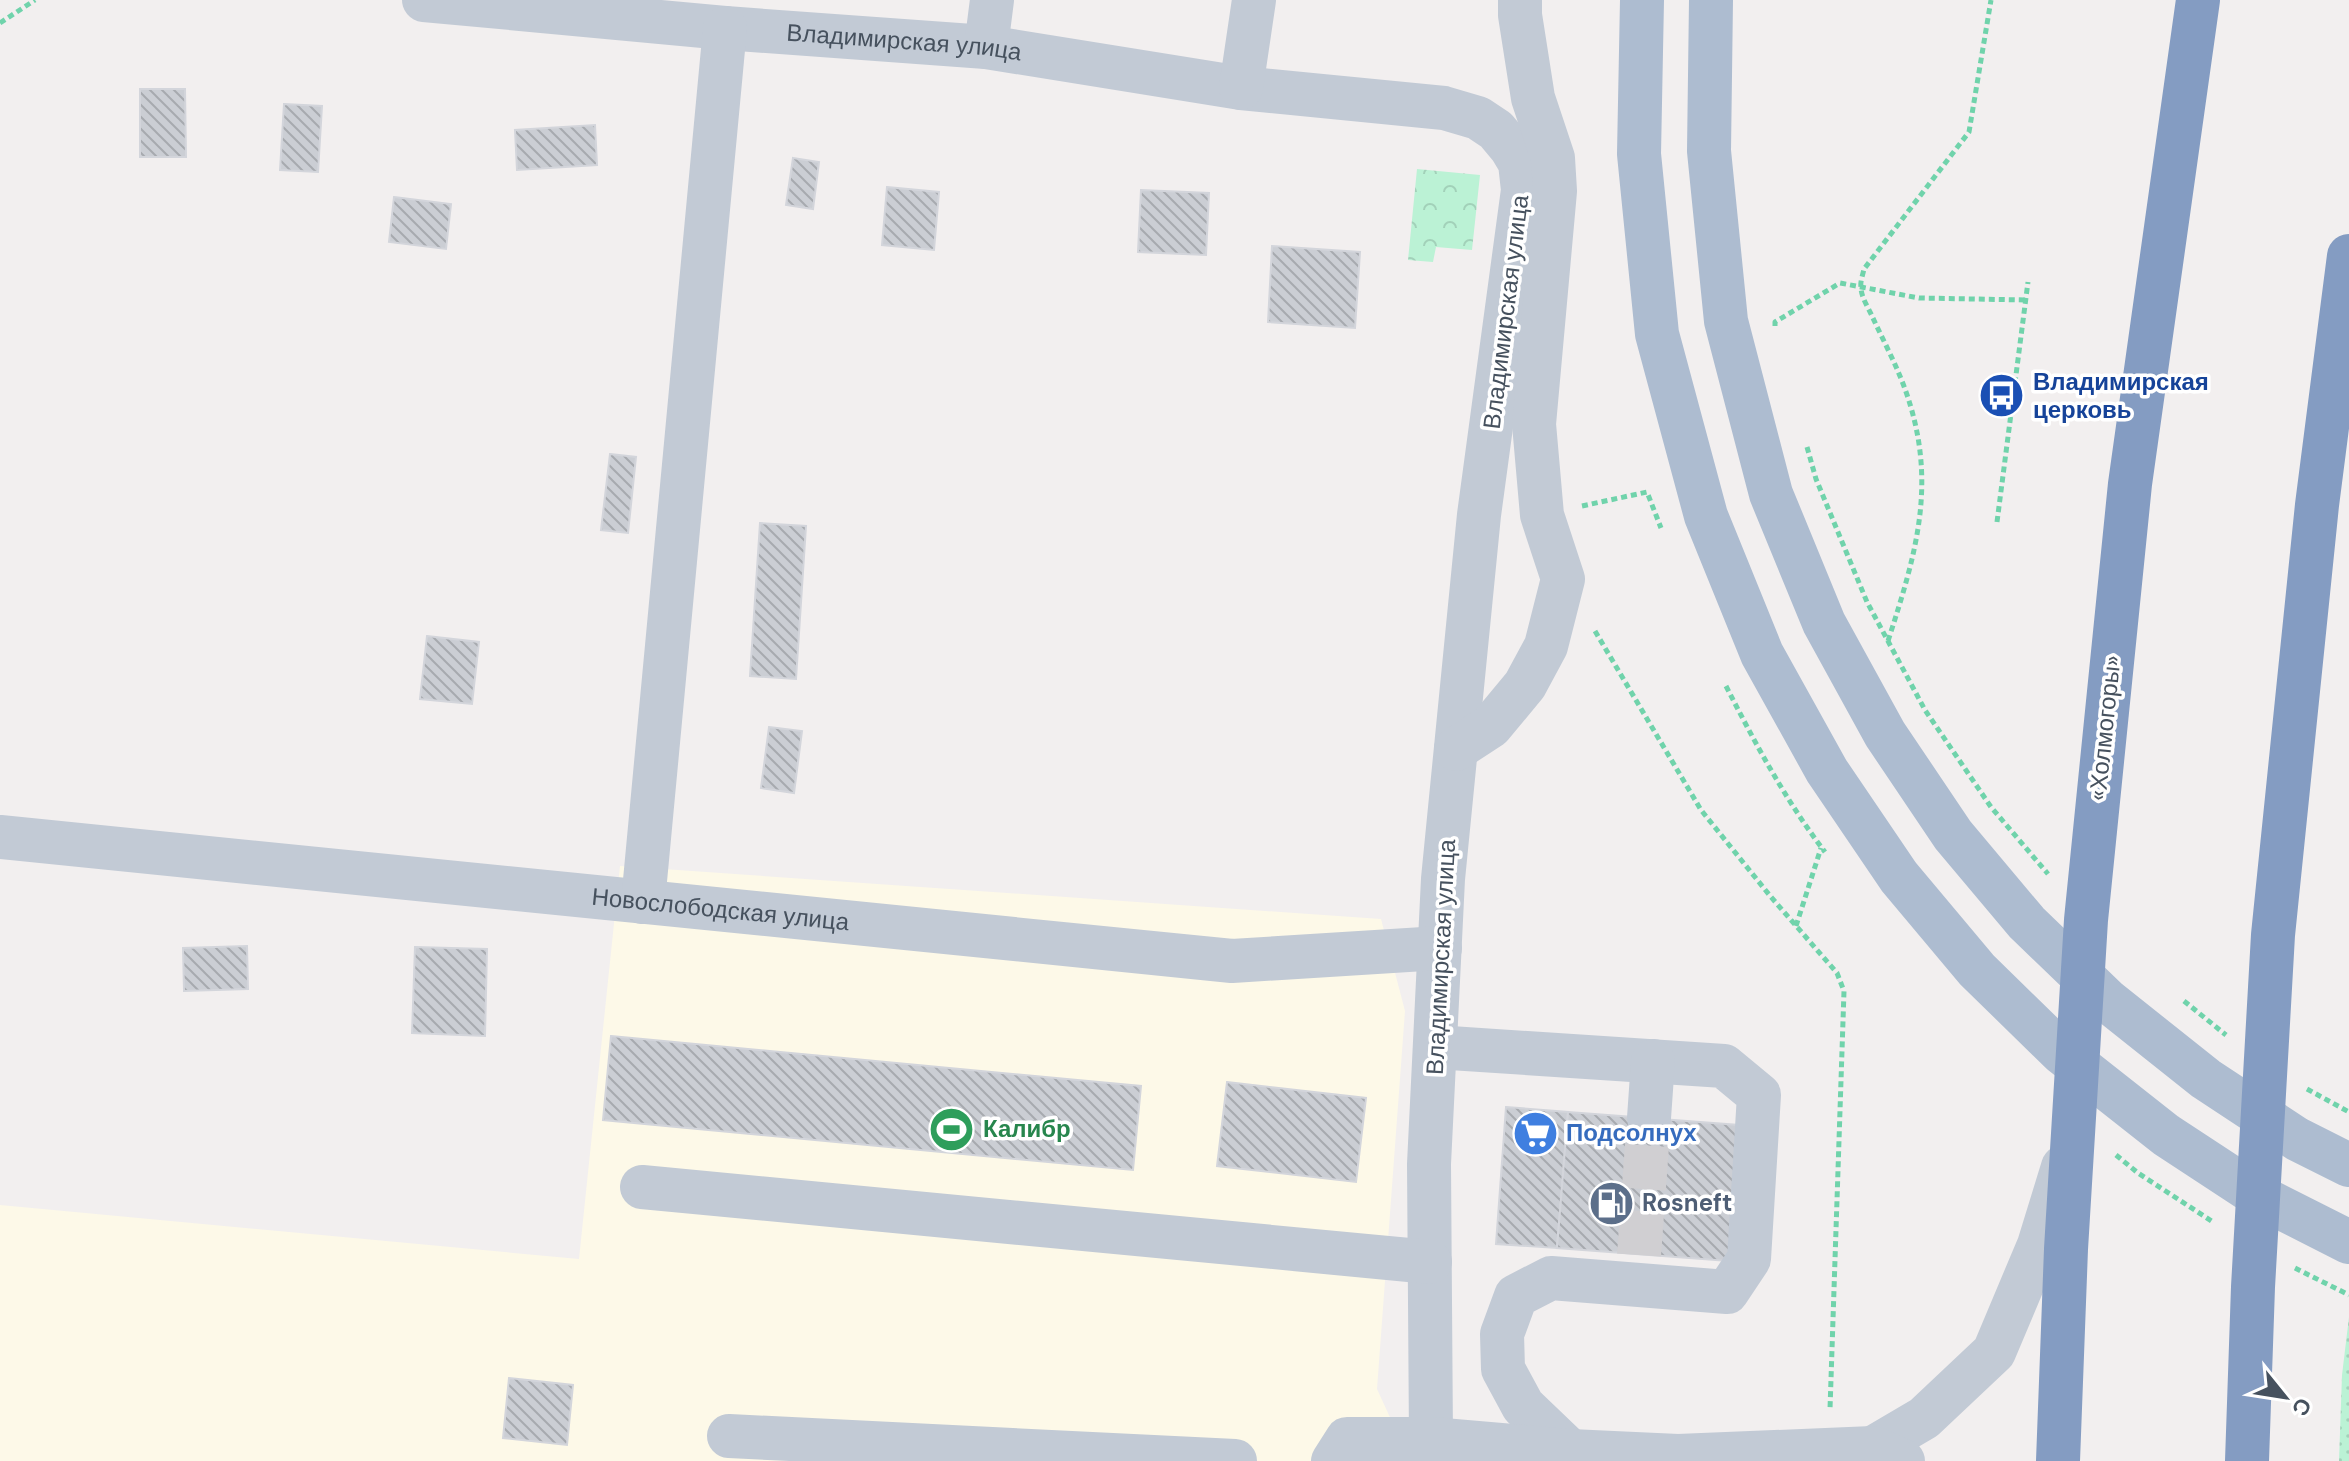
<svg xmlns="http://www.w3.org/2000/svg" width="2349" height="1461" font-family="'DM Sans',sans-serif">
	<style>
		.commercial { fill: #fdf9e8 }
		.grass { fill: url(#grass-dots) }
		.forest { fill: url(#forest-crowns) }
		.building { fill: url(#building-back-hatch); stroke: #d3d5db; stroke-width: 2 }
		.lines { fill: none; stroke-linecap: round; stroke-linejoin: round }
		.minor-tunnel { stroke: #d0cfd2; stroke-width: 44; stroke-dasharray: 44 22; stroke-linecap: butt }
		.path { stroke: #70d3ab; stroke-width: 5; stroke-dasharray: 6 4; stroke-linecap: butt }
		.minor { stroke: #c2cad5; stroke-width: 44 }
		.major { stroke: #adbcd0; stroke-width: 44 }
		.highway { stroke: #849cc2; stroke-width: 44 }
		.labels { text-anchor: middle; stroke-width: 7; stroke-linejoin: round; paint-order: stroke }
		.street-label { font-size: 24px; fill: #46515e; stroke: #fff }
		.transit-label { font-size: 24px; font-weight: bold; fill: #164399; stroke: #fff; text-anchor: start }
		.leisure-label { font-size: 24px; font-weight: bold; fill: #27864d; stroke: #fff; text-anchor: start }
		.shop-label { font-size: 24px; font-weight: bold; fill: #366cbe; stroke: #fff; text-anchor: start }
		.service-label { font-size: 24px; font-weight: bold; fill: #4e5e75; stroke: #fff; text-anchor: start }
	</style>
	<defs>
		<pattern id="grass-dots" width="8" height="8" patternUnits="userSpaceOnUse" patternTransform="scale(2)"><rect width="8" height="8" fill="#bbf2d5"/><path d="M2 2h.1M6 6h.1" fill="none" stroke="#a2d1b9" stroke-width="1.8" stroke-linecap="round"/></pattern>
		<pattern id="forest-crowns" width="20" height="18" patternUnits="userSpaceOnUse" patternTransform="scale(2)"><rect width="20" height="18" fill="#bbf2d5"/><path d="M2 6a3 3 0 1 1 6 0M12 15a3 3 0 1 1 6 0" fill="none" stroke="#a2d1b9"/></pattern>
		<pattern id="building-back-hatch" width="6" height="6" patternUnits="userSpaceOnUse" patternTransform="scale(2)"><rect width="6" height="6" fill="#cbced4"/><path d="M-1 5l2 2M0 0l6 6M5-1l2 2" fill="none" stroke="#a7aaaf"/></pattern>
	</defs>
	<rect width="100%" height="100%" fill="#f2efef"/>
	<polygon class="commercial" points="620,866 1381,919 1405,1011 1377,1389 1410,1461 0,1461 0,1205 579,1259"/>
	<polygon class="grass" points="2349,1317 2349,1461 2339,1461 2342,1375"/>
	<polygon class="forest" points="1417,169 1480,175 1472,250 1436,247 1433,262 1408,260"/>
	<g class="building">
		<polygon points="140,89 185,89 186,157 140,157"/>
		<polygon points="284,104 322,106 318,172 280,170"/>
		<polygon points="595,125 597,165 517,170 515,130"/>
		<polygon points="793,158 819,162 813,209 786,205"/>
		<polygon points="887,187 939,192 934,250 882,245"/>
		<polygon points="1141,190 1209,193 1206,255 1138,252"/>
		<polygon points="394,197 451,204 446,249 389,242"/>
		<polygon points="1272,246 1360,252 1355,328 1268,322"/>
		<polygon points="610,454 636,457 628,533 601,530"/>
		<polygon points="760,523 806,526 796,679 750,676"/>
		<polygon points="427,636 479,642 472,704 420,699"/>
		<polygon points="769,727 802,731 794,793 761,788"/>
		<polygon points="247,946 248,989 184,991 183,948"/>
		<polygon points="415,947 487,949 485,1036 412,1033"/>
		<polygon points="611,1036 1141,1086 1133,1170 603,1120"/>
		<polygon points="1227,1082 1366,1098 1356,1182 1217,1166"/>
		<polygon points="1506,1107 1568,1112 1557,1248 1496,1244"/>
		<polygon points="1568,1112 1739,1125 1728,1261 1557,1248"/>
		<polygon points="509,1378 573,1385 567,1445 503,1438"/>
	</g>
	<g class="lines">
		<polyline class="minor-tunnel" points="1639,1255 1649,1118"/>
		<g class="path">
			<polyline points="0,23 35,0"/>
			<polyline points="1775,326 1775,322 1840,283 1919,298 2026,300"/>
			<polyline points="1807,447 1816,479 1867,602 1925,710 1991,807 2048,874"/>
			<polyline points="1582,506 1647,492 1661,528"/>
			<polyline points="1997,522 2028,282"/>
			<polyline points="1595,631 1701,810 1771,897 1837,973 1844,991 1830,1409"/>
			<path d="M1888 641C1917 551 1938 481 1905 389 1896 364 1883 340 1872 316 1868 307 1861 297 1861 287 1860 282 1863 274 1864 269L1969 132 1991 0"/>
			<path d="M1726 686C1755 743 1786 801 1825 852"/>
			<polyline points="1796,926 1821,848"/>
			<polyline points="2184,1001 2226,1035"/>
			<polyline points="2307,1089 2349,1112"/>
			<polyline points="2116,1155 2138,1173 2213,1222"/>
			<polyline points="2295,1268 2349,1295"/>
		</g>
		<g class="minor">
			<path id="s1" d="M424 0 725 28 986 47 1241 88 1444 108 1478 118 1496 130 1511 148 1520 163 1523 190 1479 515 1443 879 1429 1164 1431 1439"/>
			<polyline points="986,47 992,0"/>
			<polyline points="1241,88 1254,0"/>
			<polyline points="1456,749 1491,726 1525,685 1546,646 1563,579 1542,515 1534,424 1555,191 1553,158 1533,98 1520,15 1520,0"/>
			<path id="s2" d="M0 837 1232 961 1440 948"/>
			<polyline points="643,902 725,28"/>
			<polyline points="1435,1047 1724,1066 1759,1095 1749,1259 1727,1292 1551,1278 1516,1296 1502,1334 1503,1369 1523,1406 1570,1451"/>
			<polyline points="1649,1118 1653,1061"/>
			<polyline points="642,1187 1430,1262"/>
			<polyline points="729,1436 1235,1461"/>
			<polyline points="1873,1448 1924,1418 1994,1352 2039,1245 2063,1167"/>
			<polyline points="1333,1461 1347,1439 1431,1439 1570,1451 1678,1456 1873,1448 1903,1461"/>
		</g>
		<g class="major">
			<polyline points="1642,0 1639,154 1657,334 1706,516 1762,654 1827,771 1899,877 1977,970 2062,1053 2166,1135 2262,1198 2349,1242"/>
			<polyline points="1711,0 1709,151 1726,321 1771,494 1824,623 1885,734 1953,835 2027,923 2108,1001 2206,1079 2297,1139 2349,1165"/>
		</g>
		<g class="highway">
			<polyline points="2058,1461 2066,1249 2086,920 2130,484 2198,0"/>
			<polyline points="2247,1461 2253,1287 2273,935 2317,505 2349,256"/>
		</g>
	</g>
	<defs>
		<symbol id="bus-disc" viewBox="-11 -11 22 22"><circle r="9.5" fill="#1a4fb4" stroke="#fff"/><path d="M-5-6H5V4H4V6H2V4H-2V6H-4V4H-5ZM-3.5-4V0h7V-4ZM-3.5 1.2v1.5H-2V1.2ZM2 1.2v1.5H3.5V1.2Z" fill="#fff"/></symbol>
		<symbol id="stadium-disc" viewBox="-11 -11 22 22"><circle r="9.5" fill="#2e9e5b" stroke="#fff"/><path d="M0-5a6.5 5 0 1 0 0 10a6.5 5 0 1 0 0-10ZM-3.5-1.8h7v3.6h-7Z" fill="#fff"/></symbol>
		<symbol id="supermarket-disc" viewBox="-11 -11 22 22"><circle r="9.5" fill="#3f7fe0" stroke="#fff"/><path d="M-6-5.5h2.5l.6 2H6L4.5 2H-2.5L-4.4-4H-6ZM-1.5 3.2a1.3 1.3 0 1 0 .1 0ZM3 3.2a1.3 1.3 0 1 0 .1 0Z" fill="#fff"/></symbol>
		<symbol id="fuel-disc" viewBox="-11 -11 22 22"><circle r="9.5" fill="#5c6f8a" stroke="#fff"/><path d="M-5.5-6h7V0h2V4h1.3V-2.5L3-4.5l.8-.8L6-3V5H2.5V1h-1V6h-7ZM-4.2-4.7v3.2H.2V-4.7Z" fill="#fff"/></symbol>
	</defs>
	<g fill-rule="evenodd">
		<use href="#bus-disc" x="1976" y="370" width="51" height="51"/>
		<use href="#stadium-disc" x="926" y="1104" width="51" height="51"/>
		<use href="#supermarket-disc" x="1510" y="1108" width="51" height="51"/>
		<use href="#fuel-disc" x="1586" y="1178" width="51" height="51"/>
	</g>
	<g class="labels">
		<g class="street-label">
			<text dy="8" stroke="none"><textPath href="#s1" startOffset="482">Владимирская улица</textPath></text>
			<text transform="translate(1506 312) rotate(-83)" y="8">Владимирская улица</text>
			<text transform="translate(2105 728) rotate(-84)" y="8">«Холмогоры»</text>
			<text dy="8" stroke="none"><textPath href="#s2" startOffset="724">Новослободская улица</textPath></text>
			<text transform="translate(1441 957) rotate(-87)" y="8">Владимирская улица</text>
		</g>
		<g class="transit-label">
			<text x="2033" y="390">Владимирская<tspan x="2033" dy="28">церковь</tspan></text>
		</g>
		<g class="leisure-label">
			<text x="983" y="1137">Калибр</text>
		</g>
		<g class="shop-label">
			<text x="1566" y="1141">Подсолнух</text>
		</g>
		<g class="service-label">
			<text x="1642" y="1211">Rosneft</text>
		</g>
	</g>
	<g transform="translate(2285 1397) rotate(120)" stroke="#ffffff" stroke-width="6" paint-order="stroke">
	<path d="M0-6L14 30L0 20L-14 30Z" fill="#46515e"/>
	<text y="-12" font-size="22" font-weight="bold" text-anchor="middle" fill="#46515e">С</text>
	</g>
</svg>
